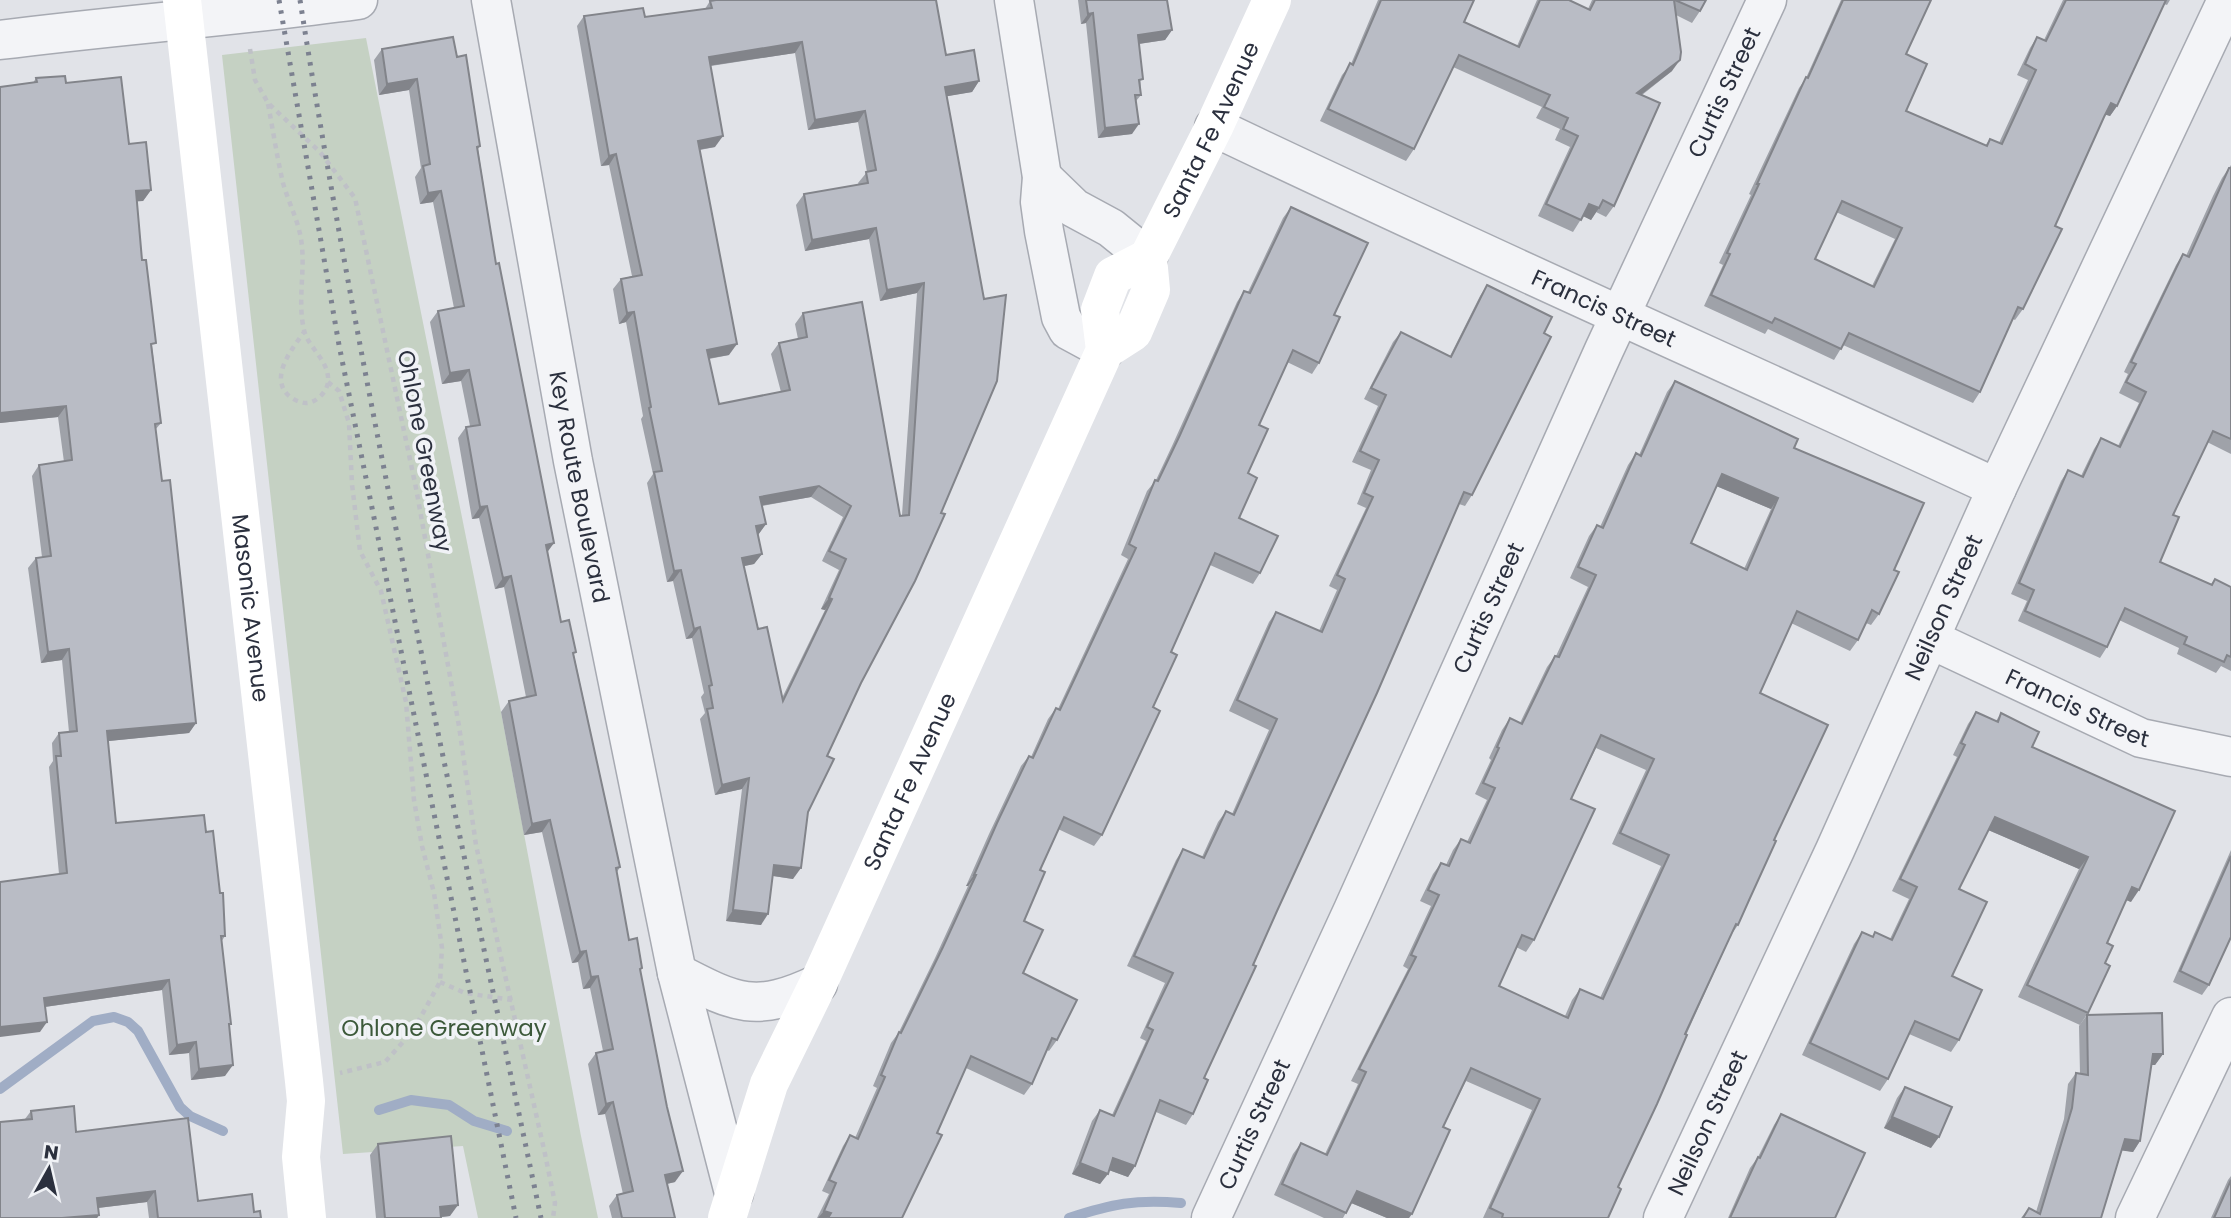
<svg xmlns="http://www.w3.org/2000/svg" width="2231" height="1218" font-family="Poppins,sans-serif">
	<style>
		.green { fill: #c5d1c3 }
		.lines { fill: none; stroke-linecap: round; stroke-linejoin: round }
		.stream { stroke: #a0adc5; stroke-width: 10 }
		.street-casing { stroke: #a7aab2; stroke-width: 41 }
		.path { stroke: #bfc1c7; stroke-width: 4.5; stroke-dasharray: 5 5; stroke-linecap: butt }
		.street { stroke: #f3f4f7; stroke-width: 38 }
		.secondary { stroke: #fff; stroke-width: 38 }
		.rail { stroke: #7c8190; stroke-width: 5; stroke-dasharray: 3.5 7; stroke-linecap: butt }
		.wall { fill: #9fa2a9; fill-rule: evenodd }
		.shaded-wall { fill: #82848a }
		.building { fill: #b9bcc5; stroke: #82848a; stroke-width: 2; fill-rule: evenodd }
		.labels { text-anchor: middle; stroke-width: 7; stroke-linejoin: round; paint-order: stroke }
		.street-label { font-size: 23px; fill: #2b303e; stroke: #f0f2f6 }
		.park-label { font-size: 23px; fill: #3c593a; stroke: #f0f2f6 }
	</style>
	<rect width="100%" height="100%" fill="#e1e3e8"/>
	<polygon class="green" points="366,38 501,712 581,1136 598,1218 478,1218 463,1146 343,1154 222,55"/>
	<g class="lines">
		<g class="stream">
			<polyline points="0,1089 93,1021 114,1017 128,1022 138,1031 180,1107 190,1116 223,1131"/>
			<polyline points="379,1110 411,1100 449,1105 474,1121 507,1131"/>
			<path d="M1069 1218C1112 1204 1135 1199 1181 1203"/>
		</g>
		<defs>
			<g id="street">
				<path id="s1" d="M491 0 573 461 677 973 734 1193"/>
				<polyline points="1014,0 1042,177 1040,202 1044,231 1061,317 1068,330 1105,350"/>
				<path d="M0 40C119 25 239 16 358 0"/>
				<path id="s2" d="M1214 127C1473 251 1736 367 1997 488"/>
				<polyline points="1042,177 1074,208 1111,228 1148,258"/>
				<path id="s3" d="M1930 639 2141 738 2231 757"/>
				<path d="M677 973C735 1003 755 1014 818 984"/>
				<path id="s4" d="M1211 1218 1353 910 1604 350 1767 0"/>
				<path id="s5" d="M1663 1218 1835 850 1997 488 2227 0"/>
				<polyline points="2135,1218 2231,1017"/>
			</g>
		</defs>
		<use href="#street" class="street-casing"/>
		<g class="path">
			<polyline points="250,49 255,80 268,103 320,152 355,198 416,488 459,726 476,845 545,1154 555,1203 553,1218"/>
			<path d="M268 104C273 130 277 157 283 183 288 201 298 220 301 239 306 268 297 300 304 330 308 348 330 361 328 382 327 392 316 403 306 403 300 403 292 399 287 394 270 375 293 348 304 332"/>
			<polyline points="328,382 339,391 349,423 352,484 360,551 381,591 406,702 414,800 422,846 434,893 442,948 440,982 413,1031 385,1062 340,1073"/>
			<polyline points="440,982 465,993 512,1000"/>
		</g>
		<use href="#street" class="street"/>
		<g class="secondary">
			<path id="s6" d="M182 0 304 1081 306 1101 301 1157 307 1218"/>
			<path id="s7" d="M1105 350 1133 332 1151 290 1148 258 1214 127 1272 0"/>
			<path id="s8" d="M727 1218 769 1084 818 984 1105 350 1100 310 1113 276 1148 258"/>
		</g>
		<g class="rail">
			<polyline points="279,0 339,345 516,1218"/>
			<path d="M300 0C364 409 456 813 541 1218"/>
		</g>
	</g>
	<g class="wall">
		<polygon points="1078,0 1167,0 1172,30 1165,40 1139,44 1141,95 1136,101 1132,134 1098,138 1086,23 1081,24"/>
		<polygon points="1378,0 1474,0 1464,22 1517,46 1537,0 1569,0 1588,9 1592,0 1706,0 1700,11 1692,23 1676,15 1672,71 1642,95 1614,206 1606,217 1596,212 1591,220 1583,216 1573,232 1538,216 1570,147 1555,140 1560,129 1536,118 1542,107 1453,67 1414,149 1406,161 1320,121 1342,75 1351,64"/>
		<path d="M1841 0H1931L1906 54V111L1985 146 1990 139 1999 143 2028 80 2017 75 2030 48 2037 37 2044 40 2063 0H2170L2167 5 2164 4 2117 106 2110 116 2105 114 2055 226 2023 309 2015 320 2013 319 1980 392 1973 403 1843 345 1834 360 1768 329 1765 334 1704 306 1723 265 1719 263 1751 195 1749 194 1799 88 1806 78ZM1836 212 1895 239 1872 286 1815 259Z"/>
		<path d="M710 1 946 55 979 81 972 92 947 96 984 299 861 683 827 756 808 812 793 879 773 876 761 925 726 921 742 789 715 795 700 719 705 713 701 697 704 693 692 638 686 639 673 581 667 582 647 483 653 474 641 419 643 416 626 322 619 324 613 289 621 279 632 276 609 165 601 166 577 26 584 16 645 17 705 9ZM795 53 808 130 858 122 867 172 858 183 859 185 804 194 796 205 805 251 869 239 880 301 917 293 902 515 900 516 803 313 795 324 798 339 779 343 771 354 781 392 719 404 709 359 729 355 700 150 715 147 711 66ZM811 497 843 517 822 561 839 570 821 609 825 610 782 698 758 629 744 566 754 564 762 554 758 535 766 524 762 506Z"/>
		<polygon points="382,49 457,57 480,146 478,149 496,264 547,552 561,622 574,655 620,867 617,872 629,940 642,968 640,970 675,1182 667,1184 675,1218 612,1218 609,1206 617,1195 623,1194 605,1114 598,1115 588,1064 596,1053 603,1051 590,988 583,989 578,962 572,963 542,832 524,835 501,712 509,701 526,697 504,587 495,589 479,518 472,519 458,438 466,427 470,426 461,381 442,384 430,322 438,311 454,308 433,202 420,204 415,177 421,168 409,90 379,95 374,60"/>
		<polygon points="36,78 66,83 129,144 151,190 143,201 137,201 142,260 161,423 155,430 196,723 189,733 108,741 116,823 206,832 220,893 225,936 221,942 229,1026 225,1076 191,1080 189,1053 169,1055 162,990 45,1007 40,1032 59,874 49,767 53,761 52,743 59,733 69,732 62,660 41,663 28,568 36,558 42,557 32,476 39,465 64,462 58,417 0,423 0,87 33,83"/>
		<polygon points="2231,165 2231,454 2207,442 2173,515 2160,562 2211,584 2215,579 2231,587 2231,671 2221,666 2216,673 2177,654 2179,648 2119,620 2107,647 2100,658 2018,621 2027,601 2011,594 2061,481 2068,470 2081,476 2094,449 2101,438 2118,446 2139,403 2119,393 2128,374 2124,372 2176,265 2183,254 2186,256 2213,196 2222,178"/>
		<polygon points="1291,207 1334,315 1319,363 1312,374 1287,362 1259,425 1248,473 1239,518 1260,573 1253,584 1210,565 1171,652 1153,707 1102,835 1094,846 1058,829 1040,870 1024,921 1023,973 1057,1040 1049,1051 1047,1050 1032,1084 1024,1095 966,1068 937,1133 902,1218 817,1218 829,1194 822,1191 843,1146 850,1135 855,1138 877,1088 873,1086 891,1043 899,1032 935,958 968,886 966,886 989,834 1021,766 1029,756 1031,757 1048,719 1056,708 1058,709 1128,559 1121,555 1147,491 1156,480 1172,446 1237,302 1244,291 1248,292 1283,218"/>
		<polygon points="1487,285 1472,495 1465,506 1459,504 1277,911 1204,1078 1193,1114 1186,1125 1156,1112 1135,1166 1128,1177 1109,1170 1100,1184 1072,1174 1092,1121 1100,1110 1112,1115 1146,1041 1140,1038 1165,983 1127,966 1176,860 1183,849 1202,857 1218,822 1226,811 1232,814 1269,730 1229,711 1269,622 1276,612 1319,631 1337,590 1329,586 1366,508 1357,504 1371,470 1352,462 1378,406 1364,399 1393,342 1401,332 1450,356 1480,296"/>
		<path d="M1675 381 1794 448 1894 570 1879 614 1871 625 1866 623 1858 640 1850 651 1791 623 1760 693 1774 840 1738 925 1731 935 1618 1187 1608 1218H1483L1532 1110 1466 1081 1443 1127 1409 1218H1387L1351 1203 1343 1218H1324L1274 1195 1293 1154 1301 1143 1325 1154 1358 1084 1351 1081 1408 969 1403 966 1431 906 1420 901 1433 874 1441 863 1446 865 1453 850 1461 839 1467 842 1487 800 1475 794 1491 760 1489 758 1502 730 1510 718 1520 723 1547 667 1555 656H1556L1588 587 1570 578 1589 536 1597 525 1600 527 1628 465 1636 453 1639 455 1667 392ZM1716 486 1771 509 1744 569 1691 543ZM1596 748 1646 770 1612 844 1661 866 1600 998 1580 989 1572 1000 1565 1016 1499 986 1516 947 1526 952 1534 940 1571 799Z"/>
		<polygon points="1976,712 1996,721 2001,713 2032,747 2131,902 2126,900 2107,943 2105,963 2088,1013 2080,1025 2018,997 2079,869 1988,830 1959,889 1952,976 1959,1040 1951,1052 1909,1034 1888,1079 1880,1091 1802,1055 1854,944 1862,932 1872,937 1875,932 1890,939 1909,899 1892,891 1957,757 1953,755 1968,724"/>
		<polygon points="2231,850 2231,937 2209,985 2202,995 2173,982"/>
		<polygon points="2087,1015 2163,1054 2155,1065 2151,1065 2140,1141 2133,1152 2122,1150 2101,1218 2021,1218 2029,1208 2036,1212 2064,1119 2068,1084 2076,1073 2080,1074 2079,1026"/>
		<polygon points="1905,1087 1931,1148 1884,1128 1897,1098"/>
		<polygon points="31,1111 76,1132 198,1201 254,1212 261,1218 149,1218 147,1202 98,1208 99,1215 97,1218 25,1119"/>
		<polygon points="1781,1114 1835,1218 1728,1218 1750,1168 1758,1157 1774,1125"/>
		<polygon points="378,1144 450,1216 441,1217 441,1218 376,1218 370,1155"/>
		<polygon points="2231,1176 2231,1218 2211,1218 2228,1180"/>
	</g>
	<g class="shaded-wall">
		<polygon points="1093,13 1086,23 1081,24 1088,14"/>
		<polygon points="1172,30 1165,40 1131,45 1138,35"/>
		<polygon points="802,42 795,53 701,67 709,57"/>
		<polygon points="1680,60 1672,71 1629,104 1637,93"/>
		<polygon points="417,79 409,90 379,95 387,84"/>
		<polygon points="979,81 972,92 937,98 945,87"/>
		<polygon points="2111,103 2117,106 2110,116 2103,114"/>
		<polygon points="865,111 858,122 808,130 815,120"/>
		<polygon points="1139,124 1132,134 1098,138 1105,128"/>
		<polygon points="723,136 715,147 691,151 698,141"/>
		<polygon points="616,154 609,165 601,166 609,156"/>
		<polygon points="151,190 143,201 129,202 136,191"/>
		<polygon points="441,191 433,202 420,204 428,193"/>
		<polygon points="1589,204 1599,208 1591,220 1581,215"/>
		<polygon points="876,228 869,239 805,251 812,240"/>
		<polygon points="924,283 917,293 880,301 887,290"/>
		<polygon points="634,312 626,322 619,324 627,313"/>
		<polygon points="737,344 729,355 700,360 707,350"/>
		<polygon points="469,370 461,381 442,384 450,373"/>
		<polygon points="66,406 58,417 0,423 0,413"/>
		<polygon points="1722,474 1778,498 1771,509 1714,485"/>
		<polygon points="819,486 811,497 753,507 760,497"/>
		<polygon points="487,506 479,518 472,519 480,507"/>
		<polygon points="766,524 758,535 748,537 756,526"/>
		<polygon points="554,543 546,554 546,545"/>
		<polygon points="762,554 754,564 735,568 742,558"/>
		<polygon points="681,570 673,581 667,582 674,571"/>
		<polygon points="511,576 504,587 495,589 503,578"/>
		<polygon points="829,598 832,599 825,610 821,609"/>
		<polygon points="700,627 692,638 686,639 694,629"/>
		<polygon points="69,649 62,660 41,663 48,652"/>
		<polygon points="196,723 189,733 99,742 107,731"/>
		<polygon points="749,778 742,789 715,795 722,785"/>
		<polygon points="1995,817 2088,857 2079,869 1986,829"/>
		<polygon points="550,820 542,832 524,835 532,824"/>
		<polygon points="774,865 801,868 793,879 767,875"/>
		<polygon points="974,875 976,875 968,886 966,886"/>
		<polygon points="2132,887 2139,890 2131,902 2124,899"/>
		<polygon points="733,910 768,914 761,925 726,921"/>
		<polygon points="586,951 578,962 572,963 580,952"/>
		<polygon points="598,976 590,988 583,989 591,977"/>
		<polygon points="169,980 162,990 37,1008 44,998"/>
		<polygon points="47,1022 40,1032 0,1037 0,1027"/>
		<polygon points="196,1042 189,1053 169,1055 177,1045"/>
		<polygon points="2153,1054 2163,1054 2155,1065 2145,1065"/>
		<polygon points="233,1065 225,1076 191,1080 199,1069"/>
		<polygon points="613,1102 605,1114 598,1115 606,1104"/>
		<polygon points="1892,1117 1939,1137 1931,1148 1884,1128"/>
		<polygon points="2125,1139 2140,1141 2133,1152 2118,1150"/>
		<polygon points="1113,1158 1135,1166 1128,1177 1106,1169"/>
		<polygon points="1080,1163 1108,1174 1100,1184 1072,1174"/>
		<polygon points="683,1171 675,1182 657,1186 665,1175"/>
		<polygon points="155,1191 147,1202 89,1209 97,1198"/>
		<polygon points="1357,1191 1412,1214 1409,1218 1387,1218 1349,1202"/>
		<polygon points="458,1205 450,1216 432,1218 440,1207"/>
		<polygon points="824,1211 831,1213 827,1218 818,1218"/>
		<polygon points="99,1215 97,1218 62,1218"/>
	</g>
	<g class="building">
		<path d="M716 0H936L946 55 974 50 979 81 945 87 984 299 1006 295 997 381 941 513 945 514 915 581 861 683 827 756 834 759 808 812 801 868 774 865 768 914 733 910 749 778 722 785 707 709 713 708 709 686 712 685 700 627 694 629 681 570 674 571 654 472 662 471 649 408 651 407 634 312 627 313 621 279 642 275 616 154 609 156 584 16 643 8 645 17 712 8 710 1ZM802 42 815 120 865 111 876 170 866 172 868 183 804 194 812 240 876 228 887 290 924 283 909 515 900 516 862 302 803 313 807 337 779 343 790 390 719 404 707 350 737 344 698 141 723 136 709 57ZM819 486 851 506 829 551 846 559 829 598 832 599 783 701 767 627 758 629 742 558 762 554 756 526 766 524 760 497Z"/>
		<polygon points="1086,0 1167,0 1172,30 1138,35 1143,79 1139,80 1141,95 1135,95 1139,124 1105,128 1093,13 1088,14"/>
		<polygon points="1381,0 1474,0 1464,22 1519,47 1540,0 1569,0 1590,10 1595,0 1674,0 1681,52 1680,60 1637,93 1660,103 1614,206 1603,200 1599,208 1589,204 1581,220 1546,204 1578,136 1563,129 1568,118 1544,107 1550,95 1459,55 1414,149 1328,109 1350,63 1353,65"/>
		<polygon points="1675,0 1706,0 1700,11"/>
		<path d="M1843 0H1931L1906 54 1927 64 1906 111 1987 146 1990 139 2002 144 2036 70 2025 64 2037 37 2046 41 2066 0H2166L2117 106 2111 103 2104 117 2055 226 2062 229 2023 309 2018 307 1980 392 1849 333 1841 349 1775 318 1772 323 1711 295 1730 254 1727 253 1759 184H1757L1806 77 1808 78ZM1842 201 1902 228 1874 287 1815 259Z"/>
		<polygon points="453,37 457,57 466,55 480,146 477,147 496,264 499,263 554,543 546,545 561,622 569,620 576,652 573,653 620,867 616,868 629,940 637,938 642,968 640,969 667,1107 683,1171 665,1175 675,1218 622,1218 617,1195 633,1191 613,1102 606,1104 596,1053 613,1049 598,976 591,977 586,951 580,952 550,820 532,824 509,701 536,695 511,576 503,578 487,506 480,507 466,427 480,425 469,370 450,373 438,311 464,306 441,191 428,193 423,166 430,164 417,79 387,84 382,49"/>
		<polygon points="65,76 66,83 121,77 129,144 146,142 151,190 136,191 142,260 146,260 156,343 151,344 161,423 155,424 162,481 170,480 196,723 107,731 116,823 204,815 206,832 213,831 220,893 223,893 225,936 221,936 231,1024 229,1024 233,1065 199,1069 196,1042 177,1045 169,980 44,998 47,1022 0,1027 0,882 67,873 56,756 61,756 59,733 77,731 69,649 48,652 36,558 51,556 39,465 72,460 66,406 0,413 0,87 37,82 36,78"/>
		<polygon points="2229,168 2231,168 2231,439 2213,431 2173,515 2179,517 2160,562 2212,585 2215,579 2231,587 2231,657 2227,655 2224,662 2184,644 2187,637 2125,608 2107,647 2025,611 2034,590 2019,583 2068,470 2083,477 2101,438 2120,447 2146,392 2126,382 2136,364 2131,362 2183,254 2189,257"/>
		<polygon points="1291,207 1368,243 1334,315 1340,317 1319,363 1293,350 1259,425 1268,429 1248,473 1257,478 1239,518 1278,536 1260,573 1215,553 1171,652 1177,655 1153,707 1160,711 1102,835 1064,817 1040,870 1045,872 1024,921 1043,930 1023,973 1077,1000 1057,1040 1052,1038 1032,1084 971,1056 937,1133 942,1135 902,1218 828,1218 831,1213 824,1211 836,1183 829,1180 850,1135 858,1139 885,1077 881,1075 899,1032 901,1033 943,947 976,875 974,875 997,823 1029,756 1033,758 1056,708 1060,710 1136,548 1129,544 1155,480 1158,481 1180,435 1244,291 1250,293"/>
		<polygon points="1487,285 1552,317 1544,333 1551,337 1472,495 1464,492 1377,693 1277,911 1253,965 1256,966 1204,1078 1208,1080 1193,1114 1160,1100 1135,1166 1113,1158 1108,1174 1080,1163 1100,1110 1114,1116 1153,1030 1147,1027 1173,973 1134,956 1183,849 1204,858 1226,811 1234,815 1277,719 1237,700 1276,612 1322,632 1345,579 1337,575 1373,497 1364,493 1379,460 1360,451 1386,395 1371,388 1401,332 1451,357"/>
		<path d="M1675 381 1798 439 1794 448 1924 503 1894 570 1899 572 1879 614 1872 610 1858 640 1797 611 1760 693 1828 725 1774 840 1776 841 1750 898 1738 925 1736 924 1685 1034 1687 1035 1657 1104 1618 1187 1621 1189 1608 1218H1502L1503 1214 1490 1208 1540 1099 1471 1068 1443 1127 1450 1130 1412 1214 1357 1191 1346 1213 1282 1184 1301 1143 1327 1155 1366 1072 1359 1069 1416 957 1411 955 1439 895 1428 890 1441 863 1449 866 1461 839 1470 843 1495 788 1483 783 1499 748 1497 747 1510 718 1522 724 1555 656 1559 657 1596 575 1578 567 1597 525 1603 528 1636 453 1641 456ZM1722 474 1778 498 1747 570 1691 543ZM1601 735 1654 759 1620 833 1669 855 1603 999 1580 989 1568 1018 1499 986 1522 935 1534 940 1595 809 1571 799Z"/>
		<polygon points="1976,712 1998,722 2001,713 2039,732 2032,747 2175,811 2139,890 2132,887 2107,943 2113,946 2105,963 2110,966 2088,1013 2027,985 2088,857 1995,817 1959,889 1987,902 1952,976 1982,990 1959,1040 1915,1021 1888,1079 1810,1043 1862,932 1873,937 1875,932 1892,940 1917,887 1900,879 1965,745 1961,743"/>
		<polygon points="2231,856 2231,937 2209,985 2180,971"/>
		<polygon points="2162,1013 2163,1054 2153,1054 2140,1141 2125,1139 2101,1218 2023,1218 2029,1208 2040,1214 2072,1108 2076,1073 2088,1075 2087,1015"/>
		<polygon points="1905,1087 1952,1107 1939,1137 1892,1117"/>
		<polygon points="74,1106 76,1132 188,1118 198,1201 252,1194 254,1212 260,1211 261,1218 158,1218 155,1191 97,1198 99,1215 62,1218 0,1218 0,1122 32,1119 31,1111"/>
		<polygon points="1781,1114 1865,1153 1835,1218 1730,1218 1758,1157 1760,1158"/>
		<polygon points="451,1136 458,1205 440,1207 441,1218 385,1218 378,1144"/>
		<polygon points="2231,1180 2231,1218 2214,1218"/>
	</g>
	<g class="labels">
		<g class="street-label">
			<text dy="8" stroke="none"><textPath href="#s4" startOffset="1237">Curtis Street</textPath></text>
			<text dy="8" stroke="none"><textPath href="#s7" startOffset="254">Santa Fe Avenue</textPath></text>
			<text dy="8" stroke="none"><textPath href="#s2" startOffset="430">Francis Street</textPath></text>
			<text transform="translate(425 451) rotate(79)" y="8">Ohlone Greenway</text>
			<text dy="8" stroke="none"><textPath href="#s1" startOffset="495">Key Route Boulevard</textPath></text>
			<text dy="8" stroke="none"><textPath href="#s5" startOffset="672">Neilson Street</textPath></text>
			<text dy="8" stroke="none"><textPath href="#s6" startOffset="612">Masonic Avenue</textPath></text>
			<text dy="8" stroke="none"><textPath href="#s4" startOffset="670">Curtis Street</textPath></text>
			<text dy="8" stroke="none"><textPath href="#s3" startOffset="163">Francis Street</textPath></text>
			<text dy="8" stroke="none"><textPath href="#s8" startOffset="474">Santa Fe Avenue</textPath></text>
			<text dy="8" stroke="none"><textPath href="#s5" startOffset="105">Neilson Street</textPath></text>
			<text dy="8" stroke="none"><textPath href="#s4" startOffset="103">Curtis Street</textPath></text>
		</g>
		<g class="park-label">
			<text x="444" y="1036">Ohlone Greenway</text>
		</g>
	</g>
	<g transform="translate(49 1169) rotate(8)" stroke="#f0f2f6" stroke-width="5" paint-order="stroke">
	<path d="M0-5L12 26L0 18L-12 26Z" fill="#2b303e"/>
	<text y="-10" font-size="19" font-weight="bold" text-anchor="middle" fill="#2b303e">N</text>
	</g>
</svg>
